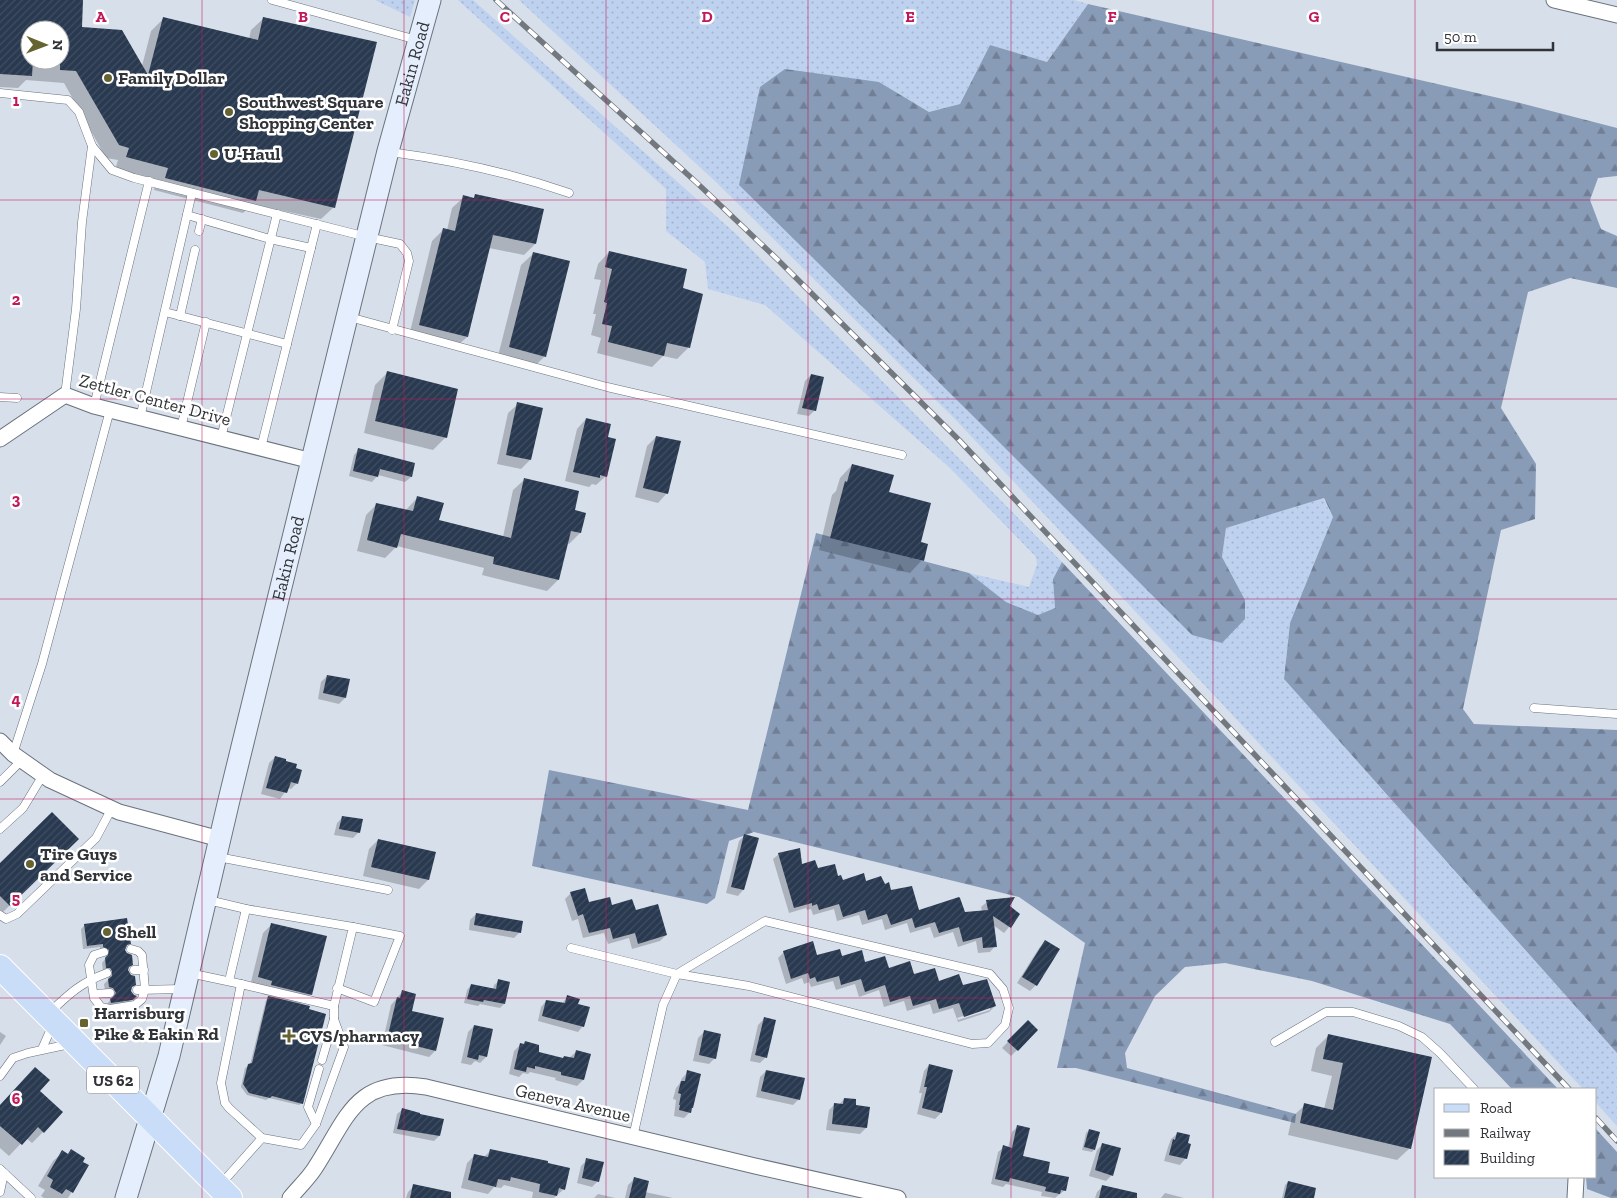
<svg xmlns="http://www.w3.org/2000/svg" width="1617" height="1198" font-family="'Zilla Slab',serif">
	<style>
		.grass { fill: url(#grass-dots) }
		.forest { fill: url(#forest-firs) }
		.shadow { fill: #0003; fill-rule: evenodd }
		.building { fill: url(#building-hatch) }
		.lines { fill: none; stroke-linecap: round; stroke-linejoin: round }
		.lane-casing { stroke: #6a727c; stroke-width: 9 }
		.street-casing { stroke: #6a727c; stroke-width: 17 }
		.secondary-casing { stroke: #6a727c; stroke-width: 23 }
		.primary-casing { stroke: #fff; stroke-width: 26 }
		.lane { stroke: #fff; stroke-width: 8 }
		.street { stroke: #fff; stroke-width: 15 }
		.secondary { stroke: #e4eefc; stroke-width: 21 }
		.primary { stroke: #c9ddf9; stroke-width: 24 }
		.rail-casing { stroke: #73787f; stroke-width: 5.5 }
		.rail { stroke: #fff; stroke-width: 4; stroke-dasharray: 11; stroke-linecap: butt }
		.grid { fill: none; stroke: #c2185b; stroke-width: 1; stroke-opacity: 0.55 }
		.poi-dot { fill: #656330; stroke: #fff; stroke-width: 2 }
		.labels { text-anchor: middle; stroke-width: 5; stroke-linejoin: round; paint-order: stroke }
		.shield { fill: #fff; stroke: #6e7073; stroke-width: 1 }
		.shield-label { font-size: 16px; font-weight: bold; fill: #303337 }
		.street-label { font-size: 18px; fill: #303337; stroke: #fff }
		.poi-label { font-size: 18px; font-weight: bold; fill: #303337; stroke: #fff; text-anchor: start }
		.grid-label { font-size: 16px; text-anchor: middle; font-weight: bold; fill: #c2185b; stroke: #fff; stroke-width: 5; stroke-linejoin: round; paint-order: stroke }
	</style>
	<defs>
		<pattern id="grass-dots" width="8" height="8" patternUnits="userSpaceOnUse" patternTransform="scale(1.25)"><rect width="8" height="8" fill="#bed2ef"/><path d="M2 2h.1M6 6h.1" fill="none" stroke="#a4b5ce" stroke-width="1.8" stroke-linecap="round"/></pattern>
		<pattern id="forest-firs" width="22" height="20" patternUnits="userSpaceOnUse" patternTransform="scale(1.25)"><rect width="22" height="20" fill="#889bb7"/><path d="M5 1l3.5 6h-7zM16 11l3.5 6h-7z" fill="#707f96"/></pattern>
		<pattern id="building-hatch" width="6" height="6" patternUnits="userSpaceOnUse" patternTransform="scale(1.25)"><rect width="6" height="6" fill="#293950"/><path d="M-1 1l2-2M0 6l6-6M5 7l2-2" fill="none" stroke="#404e61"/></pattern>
	</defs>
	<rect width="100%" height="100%" fill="#d7dfeb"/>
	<g class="grass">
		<polygon points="375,0 415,0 410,17"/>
		<polygon points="458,0 473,0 735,233 1062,562 1053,579 1055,608 1038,615 1006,602 969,573 1029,587 1037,564 1036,557 950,468 765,305 708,289 705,262 666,231 666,189"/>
		<polygon points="519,0 1074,0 1088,4 1047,62 990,45 960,104 929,112 879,82 739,185 973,416 1245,600 1222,557 1226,528 1323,498 1333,517 1290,623 1284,679 1617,1053 1617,1126 1596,1103 1596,1089 1583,1089 954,418 717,183"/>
	</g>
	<g class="forest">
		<polygon points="1088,4 1516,102 1617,128 1617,176 1598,178 1590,200 1601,229 1617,236 1617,288 1570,278 1528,292 1501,408 1536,464 1535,519 1501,530 1463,709 1474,724 1617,730 1617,1053 1284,679 1290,623 1333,517 1324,498 1226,528 1222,557 1245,600 1245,619 1222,643 1192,635 973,416 739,185 760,87 785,69 879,82 929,112 960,104 990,45 1047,62"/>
		<polygon points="816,533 969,573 1006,602 1038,615 1055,608 1053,579 1062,562 1558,1089 1512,1089 1450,1024 1312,981 1225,963 1185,967 1155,996 1125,1053 1127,1068 1296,1114 1295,1123 1076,1068 1057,1068 1085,943 1019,897 754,832 729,841 715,898 707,904 532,866 549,770 748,810"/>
		<polygon points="1596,1129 1617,1152 1617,1198 1611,1198 1587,1189 1586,1177 1596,1177"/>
	</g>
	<g class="shadow">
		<path d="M0 0H82L80 28 142 66 151 31 164 18 249 39 251 30 264 18 334 207 321 219 252 204 243 213 154 190 156 181 115 170 118 160 106 158 64 83 26 80 18 88 0 87ZM30 30H60V60H30Z"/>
		<polygon points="476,196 535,244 524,255 489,248 467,337 455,348 409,336 432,241 444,229 447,230 452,208 464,197 473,199"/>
		<polygon points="609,252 681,289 688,348 677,359 663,356 652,367 597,353 601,338 591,335 596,314 593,314 601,280 594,279 598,264"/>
		<polygon points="534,253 545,356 533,368 497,360 521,265"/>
		<polygon points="387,373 446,437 433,450 364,433 375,385"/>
		<polygon points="811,375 815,410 809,416 797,414 805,381"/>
		<polygon points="518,404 530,460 521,469 497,464 508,413"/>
		<polygon points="586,419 607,438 606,476 596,485 592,484 589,487 565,481 577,429"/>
		<polygon points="656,437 667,493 658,503 635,497 647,446"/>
		<polygon points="359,449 414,464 411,477 405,482 378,475 372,482 349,476 354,455"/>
		<polygon points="852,465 887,493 920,543 922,560 910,573 819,550 832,495 836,491 840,478"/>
		<polygon points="524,480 574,510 580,533 569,544 567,543 558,580 547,591 482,575 484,568 397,546 385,558 357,551 366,515 377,504 405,511 417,498 438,521 503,537 513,490"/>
		<polygon points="327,676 345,698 339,704 318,699 321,682"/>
		<polygon points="275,757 297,783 291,789 288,788 280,799 261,794 269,763"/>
		<polygon points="343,817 359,832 353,838 334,835 337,823"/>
		<polygon points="745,835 743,890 738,896 726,893 739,841"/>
		<polygon points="77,839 0,915 0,865"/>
		<polygon points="378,840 428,880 419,889 363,876 369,849"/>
		<polygon points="779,854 801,865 837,877 842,882 884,885 918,911 964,913 982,911 981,907 987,902 1009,907 1019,915 1004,933 993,925 995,946 990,952 978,953 976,941 958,947 953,932 934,938 930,927 910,933 907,923 885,930 882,919 862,925 859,915 837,921 834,909 813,915 811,909 807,910 806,908 789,913 773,859"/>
		<polygon points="571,893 588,904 612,907 635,912 666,935 660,941 632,949 629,938 608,944 604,933 583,938 578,919 572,921 565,899"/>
		<polygon points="476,914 520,932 514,938 469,930 470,920"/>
		<polygon points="272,924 311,994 300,1005 302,1103 299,1105 269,1098 266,1100 247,1095 241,1087 245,1068 250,1065 266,1000 270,996 262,994 263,990 250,986 263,933"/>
		<polygon points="85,925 129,943 124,950 131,988 130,991 135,996 127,1003 108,1006 107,1004 112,998 109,992 105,991 104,984 108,980 109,976 103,971 102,963 105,959 106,954 100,950 100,947 83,949 81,929"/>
		<polygon points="1045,942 1036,985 1030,991 1017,983 1039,948"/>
		<path d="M784 952 817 957 841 958 938 982 962 987 995 1006 989 1012 958 1022 953 1008 933 1014 930 1004 907 1011 904 1001 884 1007 879 990 859 997 855 984 836 990 833 981 811 987 809 982 804 984 802 978 786 984 778 958ZM990 1007V1010L958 1020 957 1018Z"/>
		<polygon points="499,981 504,1004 500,1008 480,1004 478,1006 464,1003 467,990 471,985 493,990 494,985"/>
		<polygon points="402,992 411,1012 443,1019 435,1051 429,1057 382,1045 391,1005"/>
		<polygon points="567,997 577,1004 583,1026 578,1032 538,1021 541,1007 546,1001 562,1004"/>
		<polygon points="764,1019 766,1057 760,1063 750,1061 758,1025"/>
		<polygon points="1028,1021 1037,1030 1011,1056 1002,1048"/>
		<polygon points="474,1026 486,1057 480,1063 475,1061 471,1065 461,1063 468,1032"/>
		<polygon points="0,1032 6,1036 0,1045"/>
		<polygon points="704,1032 715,1058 709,1064 693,1061 698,1038"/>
		<polygon points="1329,1035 1410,1148 1397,1160 1288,1135 1292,1117 1305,1105 1324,1109 1332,1076 1311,1071 1316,1048"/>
		<polygon points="525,1043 538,1053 562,1059 570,1057 576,1052 583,1080 577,1086 555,1080 556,1078 530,1072 528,1074 523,1073 519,1077 509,1074 514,1051 520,1045 522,1045"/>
		<polygon points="929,1065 941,1113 935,1119 917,1114 922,1093 919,1093 924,1071"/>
		<polygon points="766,1071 799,1099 793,1105 756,1097 760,1077"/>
		<polygon points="688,1072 690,1112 684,1118 674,1116 676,1100 673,1099 676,1088 680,1083 682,1078"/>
		<polygon points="39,1091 43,1132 32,1143 26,1138 9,1156 0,1148 0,1106"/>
		<polygon points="844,1099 854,1106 866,1128 860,1134 826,1130 829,1110 835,1104 839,1105"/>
		<polygon points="402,1110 418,1115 442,1120 439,1136 434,1141 393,1133 397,1114"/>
		<polygon points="1017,1127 1022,1157 1047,1174 1065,1190 1055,1198 1041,1196 1042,1192 1006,1184 1003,1187 991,1184 998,1152 1004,1147 1008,1148 1012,1132"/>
		<polygon points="1089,1130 1094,1150 1092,1152 1082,1150 1086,1133"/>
		<polygon points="1177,1134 1186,1144 1189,1144 1185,1159 1180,1165 1164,1161 1168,1147 1171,1139"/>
		<polygon points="1103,1144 1112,1175 1106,1181 1089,1176 1097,1150"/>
		<polygon points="71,1151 81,1162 87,1166 68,1198 44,1198 41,1196 45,1190 38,1186 53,1161 63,1152 67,1155"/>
		<polygon points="490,1151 564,1189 554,1198 532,1198 533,1192 504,1185 501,1188 494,1187 488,1194 461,1188 467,1163 475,1155 484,1157"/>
		<polygon points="587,1160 598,1181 592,1187 577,1183 581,1166"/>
		<polygon points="634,1179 645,1192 673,1198 625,1198 628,1185"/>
		<polygon points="1288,1182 1313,1198 1282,1198 1285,1185"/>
		<polygon points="414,1186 444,1198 406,1198 408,1192"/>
		<polygon points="1103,1186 1124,1198 1095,1198 1097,1192"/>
		<polygon points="1165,1193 1184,1198 1161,1198"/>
		<polygon points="598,1194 615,1198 594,1198"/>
	</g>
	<g class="building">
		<polygon points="0,0 83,0 82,27 122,30 148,75 163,17 258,40 263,17 377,42 335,208 259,190 256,201 165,178 168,168 126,157 129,148 119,145 76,71 60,70 60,30 30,30 30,60 33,60 32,76 0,74"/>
		<polygon points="475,194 544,209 536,244 493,235 468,337 419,325 443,228 455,231 463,195 474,198"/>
		<polygon points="609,251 687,269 683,288 703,294 690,348 667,343 664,356 608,342 612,326 602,324 607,303 604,302 612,269 605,267"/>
		<polygon points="533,252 570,261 546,357 509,347"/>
		<polygon points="387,371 458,389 447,438 375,421"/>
		<polygon points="811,374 824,377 816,411 802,408"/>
		<polygon points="517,402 543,408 531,460 506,455"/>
		<polygon points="586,418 611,424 608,437 616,439 607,477 600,475 600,478 573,472"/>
		<polygon points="656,436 681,441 668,494 643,488"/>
		<polygon points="358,448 415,463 412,477 380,469 378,477 353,471"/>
		<polygon points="852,464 894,475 889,492 931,503 921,542 928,544 924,561 830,538 845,481 847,482"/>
		<polygon points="524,478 579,491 575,510 586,513 581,533 571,531 559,580 493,564 494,557 401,534 397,548 367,540 376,503 413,511 417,496 444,503 439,520 511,538"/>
		<polygon points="327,675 350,679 346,698 323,693"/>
		<polygon points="275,756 286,759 286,761 297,764 296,768 302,770 298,784 291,782 287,793 266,788"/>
		<polygon points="52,812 79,839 10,906 0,896 0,863"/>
		<polygon points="342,816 363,819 360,833 339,829"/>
		<polygon points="744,834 759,838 744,890 731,887"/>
		<polygon points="378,839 436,852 429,880 371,867"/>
		<polygon points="800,848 802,864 815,860 818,868 835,864 838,876 841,875 843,880 864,873 866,881 881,876 885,884 889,882 891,890 912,886 919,910 959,897 960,898 965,912 988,910 986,900 1015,897 1010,906 1020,914 1011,928 993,916 997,947 983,948 982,937 963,942 959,927 939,933 935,922 915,928 912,918 891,925 887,914 868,920 865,910 843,917 839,904 819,910 817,904 812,906 812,903 794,908 778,853"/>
		<polygon points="585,888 589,902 610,897 612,905 632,899 636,910 658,904 667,935 638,944 635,933 613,939 610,928 589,933 583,914 578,916 570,892"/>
		<polygon points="476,913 523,921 521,933 474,925"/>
		<polygon points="127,918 131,944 127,945 125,950 127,953 132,955 133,965 129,967 128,970 131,975 135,976 136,985 132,987 131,991 134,995 137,996 133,1000 111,1003 110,999 113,997 116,993 113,988 109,987 108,979 112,976 112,971 110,968 106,968 105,958 108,955 109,950 103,947 103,944 87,946 84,924"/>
		<polygon points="271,923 327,936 312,995 271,985 272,981 258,977"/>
		<polygon points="1045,940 1060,949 1037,986 1022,977"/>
		<polygon points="813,941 817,955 840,949 842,956 862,950 865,962 885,956 889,968 910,961 914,974 935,968 939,981 959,974 963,985 987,979 996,1006 964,1017 959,1003 939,1009 936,999 913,1006 910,996 890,1002 885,985 865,992 861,979 841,985 839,976 817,982 815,977 810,979 808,973 791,979 783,951"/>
		<polygon points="498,979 510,982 505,1004 484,1000 483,1002 467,999 471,984 496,989"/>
		<polygon points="402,990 416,994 412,1011 444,1018 436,1051 387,1039 397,997 400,998"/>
		<polygon points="567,995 580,999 578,1004 590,1007 584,1027 542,1016 546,1000 565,1003"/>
		<polygon points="268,996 310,1006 309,1009 326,1014 303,1104 272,1096 270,1098 249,1093 243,1084 248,1064 252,1063"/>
		<polygon points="764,1017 776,1020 767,1058 755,1055"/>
		<polygon points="1028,1020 1038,1030 1018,1051 1007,1041"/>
		<polygon points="474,1025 493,1029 487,1057 479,1055 478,1060 467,1057"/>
		<polygon points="704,1030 721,1034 716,1059 699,1055"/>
		<polygon points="1328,1034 1432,1057 1411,1149 1300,1123 1304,1103 1333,1110 1343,1063 1323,1059"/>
		<polygon points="525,1041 539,1045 539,1052 563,1058 564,1056 574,1058 576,1050 591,1054 584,1080 561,1075 561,1072 535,1066 535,1069 527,1067 526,1072 514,1069 520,1043 524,1044"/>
		<polygon points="929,1064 953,1070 942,1113 922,1108 927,1087 924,1087"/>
		<polygon points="35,1067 50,1080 40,1091 63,1112 44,1133 38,1127 22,1145 0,1126 0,1105"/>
		<polygon points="687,1070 701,1074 693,1108 692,1108 691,1113 679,1110 680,1105 679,1105 681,1094 678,1093 681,1081 685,1081"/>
		<polygon points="766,1070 805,1078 800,1100 761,1091"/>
		<polygon points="844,1098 856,1099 856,1105 870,1107 867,1128 832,1124 834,1103 843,1104"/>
		<polygon points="402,1108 420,1113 420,1114 444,1119 440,1136 397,1129"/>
		<polygon points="1017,1125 1030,1128 1023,1156 1050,1162 1048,1173 1069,1177 1066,1191 1061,1190 1060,1194 1045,1191 1046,1187 1010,1178 1009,1182 995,1179 1003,1145 1012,1148"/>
		<polygon points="1089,1129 1100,1132 1095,1150 1084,1147"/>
		<polygon points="1177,1132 1190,1135 1188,1143 1191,1144 1187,1159 1169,1155 1173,1139 1175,1140"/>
		<polygon points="1102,1143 1121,1148 1113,1176 1095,1170"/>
		<polygon points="71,1149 85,1158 83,1162 89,1165 73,1193 66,1189 62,1194 50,1187 53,1180 47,1176 62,1150 68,1154"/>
		<polygon points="490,1149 548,1161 548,1163 570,1168 565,1190 559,1188 557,1196 539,1192 540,1184 511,1177 510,1181 498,1179 496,1187 468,1180 474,1154 488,1157"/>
		<polygon points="586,1158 604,1162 599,1182 582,1178"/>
		<polygon points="634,1177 649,1181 645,1198 629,1198"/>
		<polygon points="1288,1181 1316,1188 1314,1198 1284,1198"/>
		<polygon points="413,1184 451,1192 451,1198 410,1198"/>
		<polygon points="1102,1185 1137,1193 1137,1198 1099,1198"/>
	</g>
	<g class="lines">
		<defs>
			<g id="lane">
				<polyline points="272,0 417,40"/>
				<polyline points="0,93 68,100 79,112 92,146 112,170 134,178 367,237 400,244 407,253 409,261 392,330"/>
				<path d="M390 152C451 160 511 173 569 193"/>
				<polyline points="187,215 270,239 311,248"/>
				<polyline points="199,231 202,219"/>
				<polyline points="165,312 287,344"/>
				<polyline points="180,316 195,250"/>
				<polyline points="349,317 607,387 902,455"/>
				<polyline points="65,395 76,309 82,222 92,146"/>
				<polyline points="0,397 17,398"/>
				<polyline points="94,406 149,181"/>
				<polyline points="140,418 192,193"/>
				<polyline points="181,428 206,322"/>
				<polyline points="221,438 277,214"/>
				<polyline points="261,448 317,224"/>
				<polyline points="1534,708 1617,714"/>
				<polyline points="13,754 42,664 110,410"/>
				<polyline points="0,782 22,760"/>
				<polyline points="0,829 23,808 43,775"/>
				<polyline points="218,857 388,890"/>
				<polyline points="208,900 246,909 353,927 334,1006 334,1019 344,1047 316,1124 301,1145 262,1138 221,1184"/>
				<polyline points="0,915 6,919 17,914 96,838 112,808"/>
				<polyline points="571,948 677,974 749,986 972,1044 988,1043 1005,1025 1009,1008 1003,989 990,974 765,921 677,974 663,1005 633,1137"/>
				<polyline points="104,952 94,955 89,965 94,998 101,1007 110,1009 135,1005 142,999 145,989 142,955 138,951 131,949"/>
				<polyline points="134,970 144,970"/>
				<polyline points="189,973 241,984 221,1083 225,1103 229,1108 262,1138"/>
				<polyline points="229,981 246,909"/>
				<polyline points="241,984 334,1006"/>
				<polyline points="337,988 374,1002 400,936 353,927"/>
				<polyline points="137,990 182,989"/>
				<polyline points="94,994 110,993"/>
				<path d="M49 1013C69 994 80 983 107 973"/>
				<polyline points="1275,1042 1326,1012 1353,1012 1399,1026 1422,1037 1440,1053 1474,1089"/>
				<polyline points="42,1049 53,1024"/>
				<polyline points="322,1060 334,1019"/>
				<polyline points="0,1076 13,1058 28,1053 70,1044"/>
				<polyline points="316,1124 308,1107 319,1069"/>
				<polyline points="0,1169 31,1198"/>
				<polyline points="0,1192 4,1173"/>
			</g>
			<g id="street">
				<polyline points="1554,0 1617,15"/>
				<polyline points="0,439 65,395 94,406 312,461"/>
				<polyline points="0,741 13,754 50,780 119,812 220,839"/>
				<path d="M290 1198C298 1188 308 1179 315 1168 347 1119 355 1076 426 1087L755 1166 898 1198"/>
				<polyline points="1575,1198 1576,1179"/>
			</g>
			<g id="secondary">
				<path id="s1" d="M126 1198 169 1056 229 800 347 317 388 151 430 0"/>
			</g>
			<polyline id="primary" points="0,967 230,1198"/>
		</defs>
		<use href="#lane" class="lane-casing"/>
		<use href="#street" class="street-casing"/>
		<use href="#secondary" class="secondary-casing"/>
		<use href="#primary" class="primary-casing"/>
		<use href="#lane" class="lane"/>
		<use href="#street" class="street"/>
		<use href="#secondary" class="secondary"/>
		<use href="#primary" class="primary"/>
		<defs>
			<g id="rail">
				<polyline points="496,0 697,183 778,260 959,440 1569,1089"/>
				<polyline points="1596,1118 1617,1141"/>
			</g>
		</defs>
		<use href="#rail" class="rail-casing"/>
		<use href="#rail" class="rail"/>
	</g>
	<path class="grid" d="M202 0V1198M404 0V1198M606 0V1198M808 0V1198M1011 0V1198M1213 0V1198M1415 0V1198M0 200H1617M0 399H1617M0 599H1617M0 799H1617M0 998H1617"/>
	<g class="poi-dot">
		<circle cx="108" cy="78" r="5"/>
		<circle cx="229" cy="112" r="5"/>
		<circle cx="214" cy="154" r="5"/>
		<circle cx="30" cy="864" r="5"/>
		<circle cx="107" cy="932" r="5"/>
		<rect x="79" y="1018" width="10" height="10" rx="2.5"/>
		<path d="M286.5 1028.5h5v5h5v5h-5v5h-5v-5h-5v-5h5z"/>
	</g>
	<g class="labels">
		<rect class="shield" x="87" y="1066.5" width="52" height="27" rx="4"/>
		<g class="shield-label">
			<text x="113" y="1086">US 62</text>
		</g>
		<g class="street-label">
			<text dy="6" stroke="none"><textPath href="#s1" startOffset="1170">Eakin Road</textPath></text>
			<text transform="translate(155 400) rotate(15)" y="6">Zettler Center Drive</text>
			<text dy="6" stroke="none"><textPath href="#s1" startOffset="660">Eakin Road</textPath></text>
			<text transform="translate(573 1103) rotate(13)" y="6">Geneva Avenue</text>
		</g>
		<g class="poi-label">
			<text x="118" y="84">Family Dollar</text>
			<text x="239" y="108">Southwest Square<tspan x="239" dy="21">Shopping Center</tspan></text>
			<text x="224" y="160">U-Haul</text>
			<text x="40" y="860">Tire Guys<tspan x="40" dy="21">and Service</tspan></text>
			<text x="117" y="938">Shell</text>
			<text x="94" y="1019">Harrisburg<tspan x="94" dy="21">Pike &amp; Eakin Rd</tspan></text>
			<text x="299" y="1042">CVS/pharmacy</text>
		</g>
	</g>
	<g class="grid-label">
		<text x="101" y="22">A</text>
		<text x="303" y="22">B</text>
		<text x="505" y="22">C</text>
		<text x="707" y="22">D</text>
		<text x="910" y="22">E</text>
		<text x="1112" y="22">F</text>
		<text x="1314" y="22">G</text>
		<text x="16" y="106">1</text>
		<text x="16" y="305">2</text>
		<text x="16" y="505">3</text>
		<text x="16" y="705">4</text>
		<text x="16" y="904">5</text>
		<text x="16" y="1104">6</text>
	</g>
	<rect x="1434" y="1088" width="162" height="90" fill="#ffffff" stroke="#acadaf"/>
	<rect x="1444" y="1104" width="25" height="8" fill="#c9ddf9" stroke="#acadaf"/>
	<text x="1480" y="1113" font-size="15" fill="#303337">Road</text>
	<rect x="1444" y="1129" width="25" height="8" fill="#73787f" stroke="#acadaf"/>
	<text x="1480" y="1138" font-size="15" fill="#303337">Railway</text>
	<rect x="1444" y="1150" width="25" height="15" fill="url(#building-hatch)" stroke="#acadaf"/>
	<text x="1480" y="1163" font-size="15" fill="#303337">Building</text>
	<g transform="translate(45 45) rotate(91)"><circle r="24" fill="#ffffff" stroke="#acadaf"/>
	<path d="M0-4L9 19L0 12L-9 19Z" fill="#656330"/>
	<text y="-8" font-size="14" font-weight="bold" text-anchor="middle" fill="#303337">N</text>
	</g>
	<path d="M1437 42v8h116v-8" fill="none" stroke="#303337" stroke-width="2.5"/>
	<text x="1444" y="42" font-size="15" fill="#303337" stroke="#ffffff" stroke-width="4" paint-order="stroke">50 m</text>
</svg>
